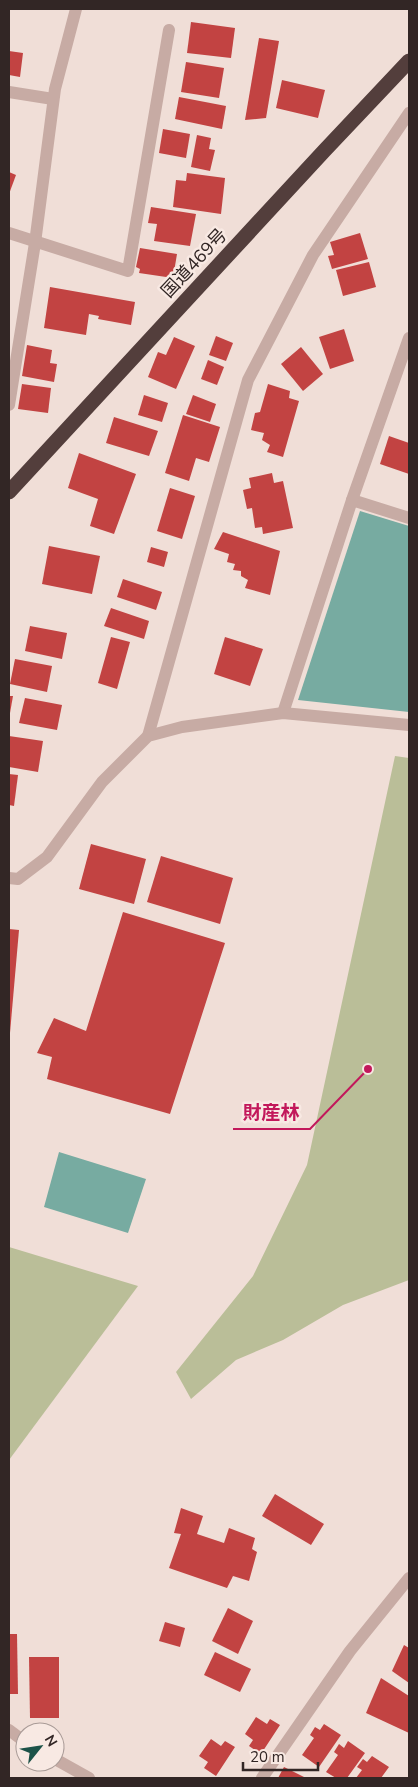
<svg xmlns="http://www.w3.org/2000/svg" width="418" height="1787" font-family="'Nunito Sans','Noto Sans JP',sans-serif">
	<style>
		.green { fill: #babe98 }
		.water { fill: #77aba1 }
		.building { fill: #c24342 }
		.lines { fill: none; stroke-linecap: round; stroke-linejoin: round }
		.minor { stroke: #c7aba4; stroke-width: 12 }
		.highway { stroke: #533e3c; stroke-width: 15 }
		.labels { text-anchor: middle; stroke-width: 5; stroke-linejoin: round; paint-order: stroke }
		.street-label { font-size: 18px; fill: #322625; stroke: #f8e9e3 }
		.leader { fill: none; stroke: #c2185b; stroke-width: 2 }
		.callout-dot { fill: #c2185b; stroke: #f8e9e3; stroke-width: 2 }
		.callout-label { font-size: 19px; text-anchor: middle; font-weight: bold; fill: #c2185b; stroke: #f8e9e3; stroke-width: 5; stroke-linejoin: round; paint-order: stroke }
	</style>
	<rect width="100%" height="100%" fill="#f0ded7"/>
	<g class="green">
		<polygon points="395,756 409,758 409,1280 343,1305 283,1340 236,1360 191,1399 176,1372 253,1276 307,1165"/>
		<polygon points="9,1247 138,1286 9,1460"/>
	</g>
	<g class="water">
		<polygon points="360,511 409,526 409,712 298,700"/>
		<polygon points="59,1152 146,1179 128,1233 44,1207"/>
	</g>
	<g class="building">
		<polygon points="191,22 235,28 231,58 187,53"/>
		<polygon points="259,38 279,41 266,118 245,120"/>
		<polygon points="9,51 23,53 20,77 9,75"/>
		<polygon points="186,62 224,68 219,98 181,92"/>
		<polygon points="282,80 325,90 318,118 276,108"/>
		<polygon points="179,97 226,106 222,129 175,119"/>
		<polygon points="163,129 190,134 186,158 159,153"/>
		<polygon points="197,135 211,138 209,149 215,150 210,171 191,167"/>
		<polygon points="9,172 16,175 9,194"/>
		<polygon points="187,173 225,178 221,214 173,207 176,180 186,181"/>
		<polygon points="151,207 196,214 190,246 154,241 157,224 148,223"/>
		<polygon points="360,233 368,259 332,269 328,256 334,255 330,242"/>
		<polygon points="140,248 177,254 173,278 139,273 140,269 136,267"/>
		<polygon points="369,262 376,287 343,296 336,270"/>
		<polygon points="50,287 135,302 131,325 98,319 99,316 89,314 86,335 44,328"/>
		<polygon points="344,329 354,361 330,369 319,337"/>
		<polygon points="216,336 233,343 226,361 209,355"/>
		<polygon points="174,337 195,346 176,389 148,377 158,352 166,355"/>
		<polygon points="27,345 52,350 50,363 57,364 54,382 22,376"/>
		<polygon points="301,347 323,374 303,391 281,364"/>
		<polygon points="208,360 224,367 217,385 201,379"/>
		<polygon points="22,384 51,388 48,413 18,409"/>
		<polygon points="268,384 290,391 289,398 299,401 283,457 267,452 270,445 262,440 264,433 251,430 255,413 260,412"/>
		<polygon points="144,395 168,403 162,422 138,415"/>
		<polygon points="193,395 216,404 210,422 186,414"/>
		<polygon points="183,415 220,427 209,462 196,458 189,481 165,473"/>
		<polygon points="114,417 158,431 149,456 106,443"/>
		<polygon points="389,436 409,443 409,474 380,464"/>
		<polygon points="79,453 136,474 114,534 90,526 98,499 68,488"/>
		<polygon points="272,473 274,483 283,481 293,528 263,534 262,527 255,528 252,508 247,509 243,490 251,488 249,478"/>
		<polygon points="170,488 195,496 182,539 157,531"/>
		<polygon points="223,532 280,551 270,595 245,588 248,580 241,576 241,571 233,570 235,564 227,562 229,554 214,549"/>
		<polygon points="49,546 100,556 92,594 42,584"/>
		<polygon points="151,547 168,552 164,567 147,562"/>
		<polygon points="123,579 162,592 156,610 117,597"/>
		<polygon points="111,608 149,621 144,639 104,626"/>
		<polygon points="30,626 67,633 62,659 25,651"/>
		<polygon points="111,637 130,642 117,689 98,683"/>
		<polygon points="225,637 263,649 250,686 214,674"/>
		<polygon points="15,659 52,666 47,692 10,684"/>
		<polygon points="9,696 13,696 10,713 9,713"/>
		<polygon points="25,698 62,705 57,730 19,723"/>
		<polygon points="9,736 43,741 38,772 9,767"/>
		<polygon points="9,774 18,775 14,806 9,805"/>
		<polygon points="91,844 146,859 134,904 79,889"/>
		<polygon points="161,856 233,878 220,924 147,902"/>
		<polygon points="123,912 225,943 170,1114 47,1079 52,1057 37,1053 54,1018 86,1031"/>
		<polygon points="9,929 19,930 10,1033 9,1033"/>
		<polygon points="275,1494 324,1524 311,1545 262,1516"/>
		<polygon points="181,1508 203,1516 197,1534 224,1543 229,1528 255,1538 252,1549 257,1552 249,1581 233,1576 227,1588 169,1568 181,1534 174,1533"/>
		<polygon points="228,1608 253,1621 238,1654 212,1641"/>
		<polygon points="165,1622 185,1628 180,1647 159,1641"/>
		<polygon points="9,1634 17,1634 18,1694 9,1694"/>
		<polygon points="404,1645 409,1648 409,1683 392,1671"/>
		<polygon points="215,1652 251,1669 240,1692 204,1675"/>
		<polygon points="29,1657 59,1657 59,1718 30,1718"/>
		<polygon points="381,1678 409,1696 409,1733 366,1713"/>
		<polygon points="256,1717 267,1724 270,1719 280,1725 261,1754 249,1746 253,1740 245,1734"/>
		<polygon points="324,1724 341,1735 319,1767 302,1755 314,1738 310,1735 315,1727 320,1730"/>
		<polygon points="211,1739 221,1746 225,1741 235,1747 216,1776 204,1768 208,1762 199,1756"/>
		<polygon points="348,1741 365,1753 347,1778 336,1778 326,1772 338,1755 334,1752 339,1744 344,1748"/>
		<polygon points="372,1756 389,1767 381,1778 356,1778 362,1770 357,1767 363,1759 367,1762"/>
		<polygon points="284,1767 306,1778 278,1778"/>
	</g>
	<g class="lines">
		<g class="minor">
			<polyline points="9,92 53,99"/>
			<polyline points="9,233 128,271 169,30"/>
			<polyline points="9,405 35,243 55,89 76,9"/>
			<polyline points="352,500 409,518"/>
			<polyline points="283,713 352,500 409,338"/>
			<polyline points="148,736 248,380 313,255 409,113"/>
			<polyline points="9,878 18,879 47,857 102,782 148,736 182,727 283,713 409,725"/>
			<polyline points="9,1730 25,1742"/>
			<polyline points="55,1759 89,1778"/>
			<polyline points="262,1778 350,1651 409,1578"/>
		</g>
		<polyline class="highway" points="9,492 324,151 409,61"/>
	</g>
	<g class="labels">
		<g class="street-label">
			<text transform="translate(194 263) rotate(-47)" y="6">国道469号</text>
		</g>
	</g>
	<path class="leader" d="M368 1069L310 1129H233"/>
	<circle class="callout-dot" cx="368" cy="1069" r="5"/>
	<g class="callout-label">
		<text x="271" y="1119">財産林</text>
	</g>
	<rect width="418" height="1787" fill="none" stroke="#322625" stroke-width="20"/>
	<g transform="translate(40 1747) rotate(60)"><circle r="24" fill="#f8e9e3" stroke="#a99b97"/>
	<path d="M0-4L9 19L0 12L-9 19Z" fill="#1c5248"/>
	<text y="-8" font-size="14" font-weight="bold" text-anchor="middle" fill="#322625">N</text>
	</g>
	<path d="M243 1762v8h75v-8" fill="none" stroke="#322625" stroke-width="2.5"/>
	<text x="250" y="1762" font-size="15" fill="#322625" stroke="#f8e9e3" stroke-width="4" paint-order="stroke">20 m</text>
</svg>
